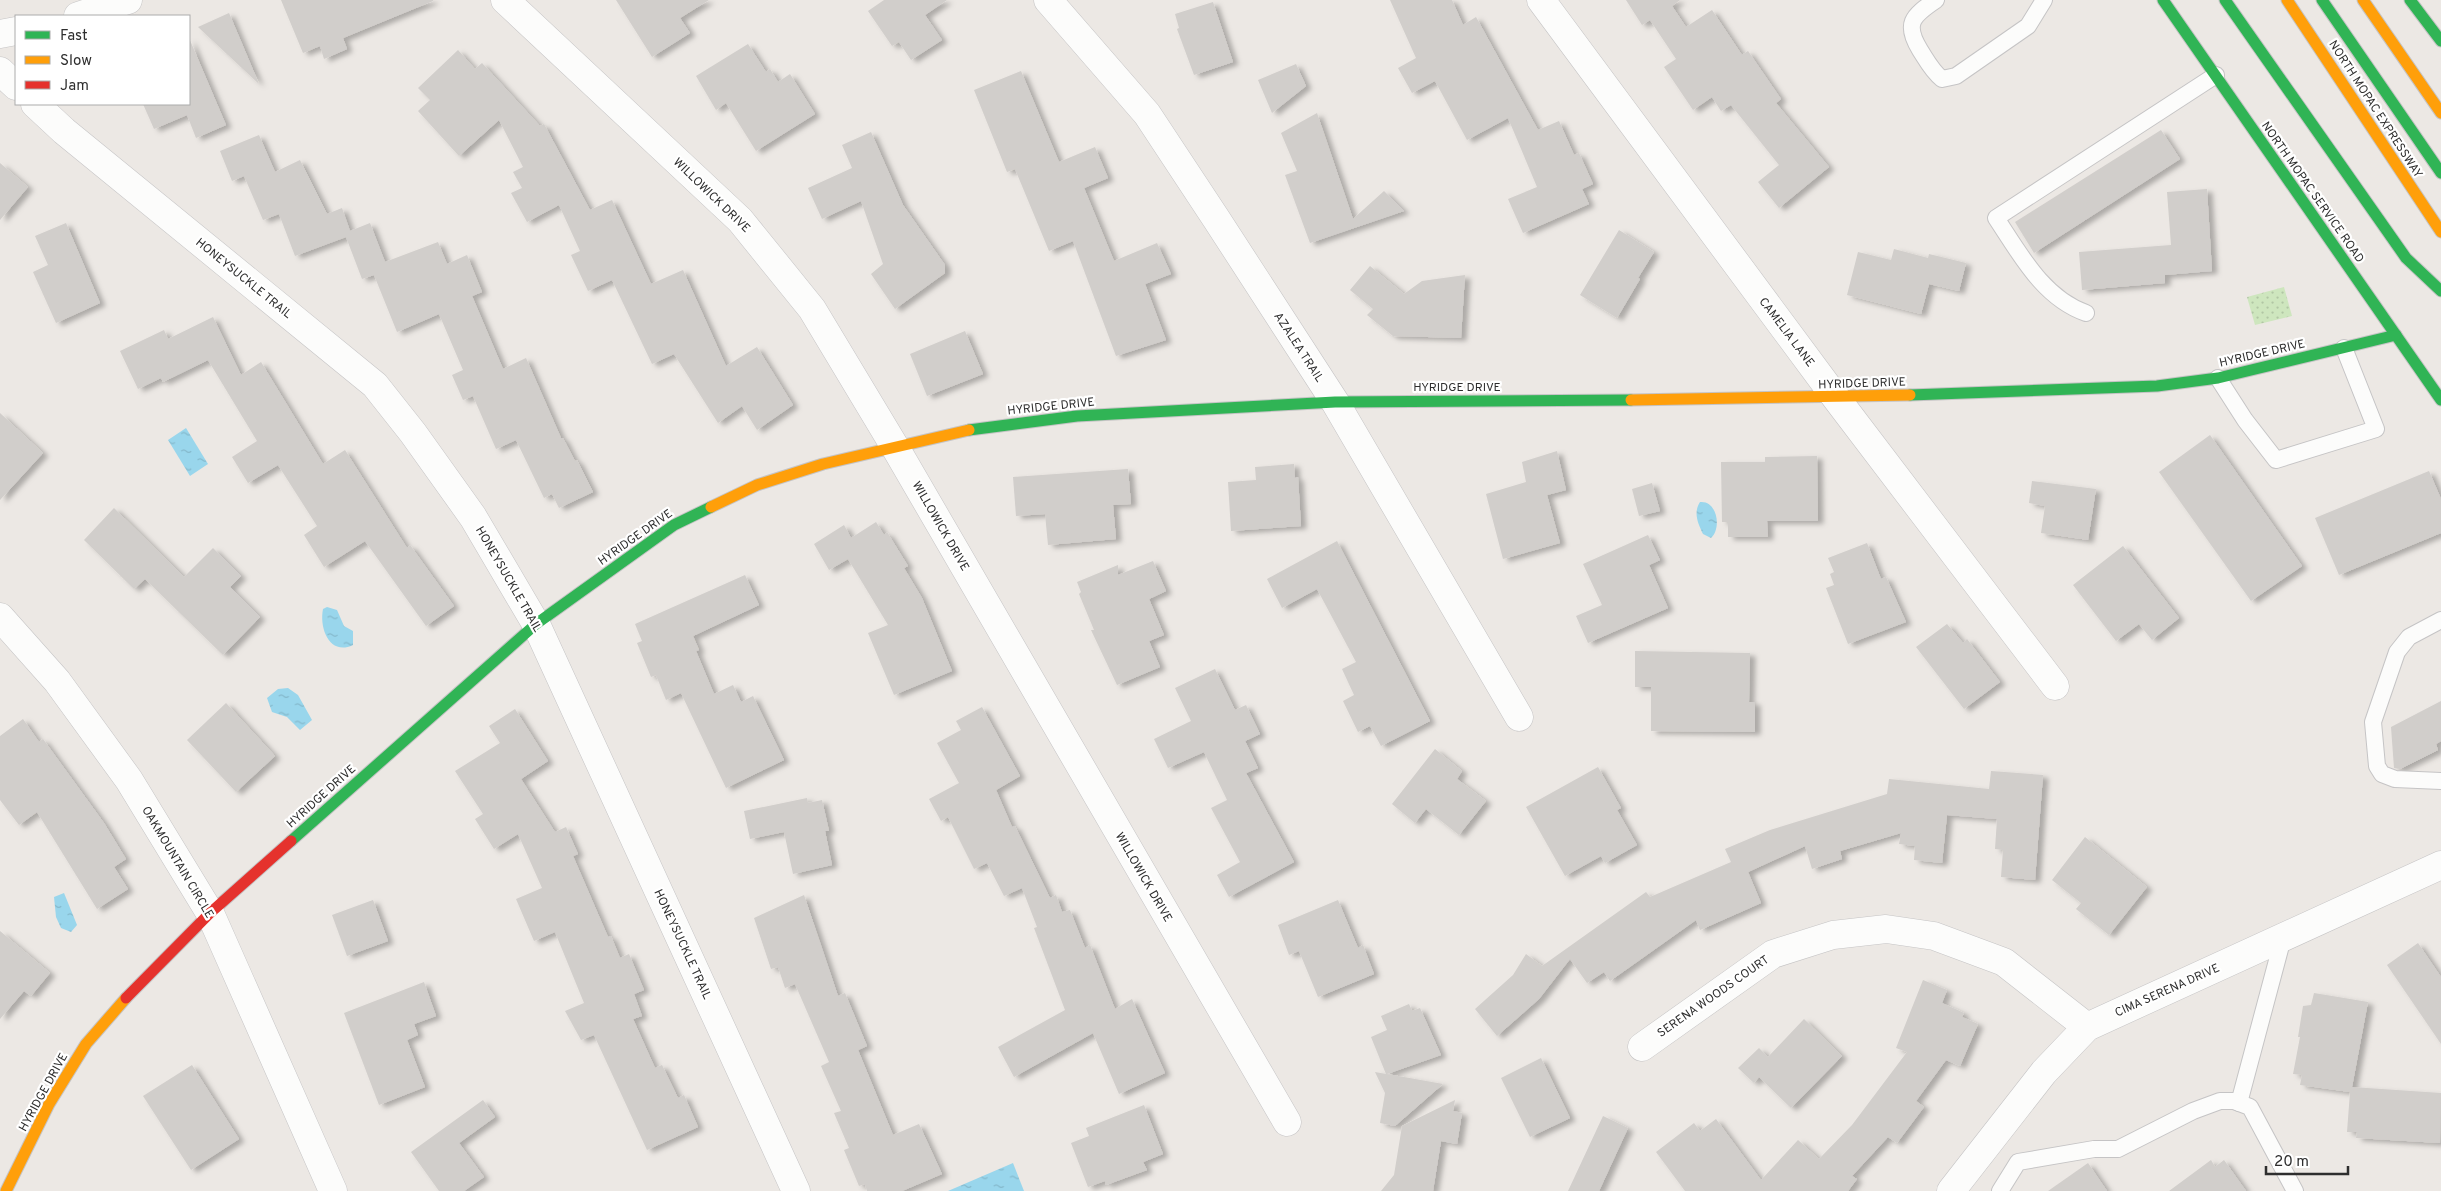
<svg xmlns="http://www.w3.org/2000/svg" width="2441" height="1191" font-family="Overpass,sans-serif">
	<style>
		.park { fill: url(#park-dots) }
		.water { fill: url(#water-ripples) }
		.building { fill: #d1cecb; filter: url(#shadow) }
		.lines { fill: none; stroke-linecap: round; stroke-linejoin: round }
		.lane-casing { stroke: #c5c4c5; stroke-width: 18 }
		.street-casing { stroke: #c5c4c5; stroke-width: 29 }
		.fast-casing { stroke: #c5c4c5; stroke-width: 13 }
		.slow-casing { stroke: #c5c4c5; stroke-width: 13 }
		.jam-casing { stroke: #c5c4c5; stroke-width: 13 }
		.lane { stroke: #fcfcfb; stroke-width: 16 }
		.street { stroke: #fcfcfb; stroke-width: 28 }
		.fast { stroke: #30b455; stroke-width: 11 }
		.slow { stroke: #ff9f0a; stroke-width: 11 }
		.jam { stroke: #e5322d; stroke-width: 11 }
		.labels { text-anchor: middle; stroke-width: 4.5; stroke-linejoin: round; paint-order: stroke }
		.street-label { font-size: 12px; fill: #2e2e2e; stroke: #fff }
	</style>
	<defs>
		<pattern id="park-dots" width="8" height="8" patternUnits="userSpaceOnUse" patternTransform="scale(1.25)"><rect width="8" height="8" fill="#cee6be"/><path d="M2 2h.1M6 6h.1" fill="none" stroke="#b1c6a4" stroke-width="1.8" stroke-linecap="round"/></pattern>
		<pattern id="water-ripples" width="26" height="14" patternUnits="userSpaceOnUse" patternTransform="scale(1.25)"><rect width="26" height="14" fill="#99d6ec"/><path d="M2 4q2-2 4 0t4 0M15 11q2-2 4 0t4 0" fill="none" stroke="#84b8cb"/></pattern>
		<filter id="shadow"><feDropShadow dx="5.5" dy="3" stdDeviation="2.5" flood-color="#0004"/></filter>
	</defs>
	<rect width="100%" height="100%" fill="#ece8e4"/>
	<polygon class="park" points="2284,287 2292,316 2255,325 2247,297"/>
	<g class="water">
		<polygon points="186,428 208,464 190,476 168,440"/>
		<path d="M1700 502C1717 500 1722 528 1711 538L1703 534C1698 523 1693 513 1700 502Z"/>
		<path d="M327 607 337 610 344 626 353 631V645C330 656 319 629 323 609Z"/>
		<polygon points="288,688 298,695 312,720 300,730 287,717 272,712 267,698 278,689"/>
		<polygon points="64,893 77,925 71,932 61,928 56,917 54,897"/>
		<polygon points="1013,1163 1024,1191 948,1191"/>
	</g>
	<g class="building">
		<polygon points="281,0 433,0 433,1 343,38 347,49 324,59 320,46 303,53"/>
		<polygon points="616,0 709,0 680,18 690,33 652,57"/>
		<polygon points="884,0 947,0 925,15 942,40 911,60 899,42 892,46 868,11"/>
		<polygon points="1390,0 1452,0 1463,25 1476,17 1538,130 1559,121 1574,155 1579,153 1593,184 1582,189 1589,204 1523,233 1508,199 1537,187 1508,118 1467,140 1435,81 1412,93 1398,68 1416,58"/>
		<polygon points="1626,0 1680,0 1672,6 1686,27 1712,10 1742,55 1748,51 1781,99 1776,103 1829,167 1779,208 1758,182 1779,165 1731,105 1721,111 1712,97 1693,110 1664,67 1676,59 1650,20 1642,25"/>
		<polygon points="1213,2 1233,62 1194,75 1177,29 1179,28 1175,14"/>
		<polygon points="229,13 259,84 198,27"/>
		<polygon points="189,38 226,125 196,138 187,115 154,129 143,104 189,104"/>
		<polygon points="748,44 766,72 770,69 778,82 790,74 815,114 756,151 726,103 716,110 696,76"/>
		<polygon points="458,50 475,69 482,63 540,126 544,124 590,210 612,200 651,284 683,270 726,366 757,347 793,405 757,430 742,406 718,423 674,354 652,364 612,280 588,291 571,255 580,251 559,205 527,222 511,193 522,188 513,172 523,167 499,120 459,156 418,111 430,100 418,88"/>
		<polygon points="1296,64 1306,86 1272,113 1258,80"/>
		<polygon points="1021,71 1059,162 1095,147 1108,178 1084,188 1114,261 1157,243 1171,274 1145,284 1166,340 1116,356 1073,241 1049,251 1015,169 1007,172 974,90"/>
		<polygon points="1317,113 1353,219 1384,191 1404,211 1310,243 1285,175 1297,171 1281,133"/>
		<polygon points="2161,130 2180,159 2034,253 2015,222"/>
		<polygon points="871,132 903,205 945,265 945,273 895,309 871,274 883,264 861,201 822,219 808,188 852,168 842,145"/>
		<polygon points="259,135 275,172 300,160 327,214 342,208 350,231 370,223 385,262 438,242 447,264 467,255 482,292 472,296 503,369 526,358 561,438 563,438 575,461 577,460 593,492 559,508 552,494 544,498 516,440 496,449 473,396 463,400 452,375 463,370 439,314 397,332 374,275 362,279 346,237 295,256 279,214 263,220 244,176 232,181 220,151"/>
		<polygon points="0,163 28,187 0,220"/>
		<polygon points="2207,189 2212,271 2165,275 2165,283 2082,290 2079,252 2171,245 2167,192"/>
		<polygon points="66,223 100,303 56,323 33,272 48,265 35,236"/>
		<polygon points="1619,230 1654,252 1638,278 1640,279 1617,318 1580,295"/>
		<polygon points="1894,249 1928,258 1929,254 1966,263 1959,291 1929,284 1921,314 1847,295 1858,252 1891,260"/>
		<polygon points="1370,266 1404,294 1422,281 1465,275 1461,338 1393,336 1367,315 1373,309 1350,290"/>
		<polygon points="213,317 241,375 261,362 323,464 345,450 407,548 410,545 454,606 426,626 365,541 324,567 304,535 317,526 278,465 248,483 232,457 257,441 208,360 163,382 161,378 138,389 120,351 164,330 168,339"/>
		<polygon points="965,331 983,374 927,396 910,354"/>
		<polygon points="0,413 43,453 0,500"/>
		<polygon points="2210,435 2302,566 2251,601 2159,472"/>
		<polygon points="1557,451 1566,490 1547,495 1560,543 1503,559 1486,494 1526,482 1522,462"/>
		<polygon points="1817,456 1818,521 1767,521 1768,537 1728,537 1728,522 1722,522 1721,462 1765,462 1765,457"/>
		<polygon points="1294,464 1295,478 1298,477 1301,526 1231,531 1228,482 1256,480 1255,467"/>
		<polygon points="1128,469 1131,504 1113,505 1116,539 1048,545 1045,514 1016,516 1013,477"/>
		<polygon points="2429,471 2441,499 2441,533 2339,575 2315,518"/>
		<polygon points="2032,481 2096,489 2088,540 2041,533 2045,506 2029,503"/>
		<polygon points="1652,483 1660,511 1639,516 1632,489"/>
		<polygon points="114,508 184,577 213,548 241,576 230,587 260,617 223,655 145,579 134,589 84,540"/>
		<polygon points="876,522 884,535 887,532 908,566 904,568 922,598 952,671 894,695 868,633 888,625 848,559 829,570 814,544 844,525 851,538"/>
		<polygon points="1648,535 1660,560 1649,565 1668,608 1588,643 1576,616 1602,605 1583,564"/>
		<polygon points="1337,541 1430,721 1381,746 1370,726 1358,732 1343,701 1354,695 1342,669 1356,662 1317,589 1282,608 1267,579"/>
		<polygon points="1867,543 1881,579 1886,577 1906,622 1848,644 1826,588 1834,585 1830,574 1834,572 1828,558"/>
		<polygon points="2123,546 2179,618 2152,640 2139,624 2116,641 2073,585"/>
		<polygon points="1153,561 1166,591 1149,599 1164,635 1149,641 1160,667 1117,685 1091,630 1094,630 1079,594 1081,592 1077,582 1118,565 1118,575"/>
		<polygon points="745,575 759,605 693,636 699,650 696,651 714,694 733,685 741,702 753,696 784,760 726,788 681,693 666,700 656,675 651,677 637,643 642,641 635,624"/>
		<polygon points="1947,624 1963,643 1967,639 2000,682 1964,709 1916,647"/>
		<polygon points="1635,651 1750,653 1749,702 1755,702 1755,732 1651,731 1651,687 1635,687"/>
		<polygon points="1215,669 1235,710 1246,705 1260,734 1245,741 1258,768 1246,773 1294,862 1229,897 1217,875 1240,862 1211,808 1227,800 1204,752 1168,768 1154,739 1191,721 1175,688"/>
		<polygon points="2441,701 2441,741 2436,744 2438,750 2400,769 2394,768 2391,727"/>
		<polygon points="226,703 275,756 236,792 187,740"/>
		<polygon points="982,707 1020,776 996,790 1012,827 1015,826 1050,898 1056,895 1062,912 1070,910 1085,948 1090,945 1115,1009 1132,999 1165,1073 1119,1094 1093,1033 1014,1077 998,1047 1065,1010 1034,928 1037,927 1022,888 1004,896 987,863 974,869 948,817 941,821 929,799 959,783 937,743 961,730 956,721"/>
		<polygon points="515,709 548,761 521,779 555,832 566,827 578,854 573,856 608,937 611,936 620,958 629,954 644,990 634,994 642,1016 633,1019 655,1068 662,1065 678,1098 684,1095 698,1127 647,1150 594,1035 581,1040 565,1011 584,1003 555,932 534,941 516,899 542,888 518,834 494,849 475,819 483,814 455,771 500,743 489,726"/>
		<polygon points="23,719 39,742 43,739 104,823 126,859 114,867 128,889 97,909 37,812 19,825 0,800 0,736"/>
		<polygon points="1435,749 1462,771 1457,779 1486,801 1459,835 1426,809 1415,823 1392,804"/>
		<polygon points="1598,767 1621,808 1617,810 1637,845 1605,863 1601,856 1565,876 1526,807"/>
		<polygon points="1991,771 2043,775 2035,880 2001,877 2003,850 1995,849 1997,819 1947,815 1942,863 1914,860 1915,846 1899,844 1901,833 1840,851 1842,859 1812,869 1805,846 1748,872 1761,903 1700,930 1696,920 1610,981 1604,972 1587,983 1570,959 1539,999 1497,1036 1475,1009 1513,975 1526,954 1542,966 1646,892 1650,897 1731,862 1725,849 1770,830 1887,794 1889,779 1989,789"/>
		<polygon points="807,798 808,803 822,800 829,831 825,831 832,865 793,874 784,832 750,839 744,811"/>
		<polygon points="2085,837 2147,887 2109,935 2076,909 2081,903 2052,880"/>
		<polygon points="804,895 838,996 845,993 867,1046 858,1050 893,1135 919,1124 942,1174 902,1191 867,1191 865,1184 859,1186 844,1150 849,1148 834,1113 841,1111 821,1066 829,1062 795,984 785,988 778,967 771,969 754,918"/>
		<polygon points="373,900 388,941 347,956 332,915"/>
		<polygon points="1338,900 1358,948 1363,945 1374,974 1318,997 1299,951 1289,955 1278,925"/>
		<polygon points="0,931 50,973 31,996 24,991 0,1019"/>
		<polygon points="2418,943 2441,977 2441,1044 2387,965"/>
		<polygon points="1923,980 1947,990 1942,1003 1964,1013 1962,1017 1978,1024 1960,1066 1946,1060 1916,1101 1924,1107 1897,1143 1888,1137 1852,1176 1857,1179 1848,1191 1685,1191 1656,1152 1694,1123 1700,1131 1716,1119 1761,1180 1798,1140 1819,1159 1852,1125 1907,1052 1896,1048"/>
		<polygon points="424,982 436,1016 414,1024 418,1035 407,1040 425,1087 379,1105 344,1013"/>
		<polygon points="2314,993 2368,1002 2352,1087 2441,1093 2440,1143 2356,1138 2357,1132 2347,1132 2350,1092 2300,1085 2302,1075 2293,1074 2300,1037 2298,1037 2303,1006 2311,1005"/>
		<polygon points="1409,1004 1412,1011 1420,1008 1441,1055 1387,1074 1443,1084 1395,1126 1380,1123 1385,1093 1375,1072 1386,1074 1371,1037 1387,1030 1381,1016"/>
		<polygon points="1804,1019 1842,1056 1791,1108 1759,1077 1754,1083 1738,1068 1759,1048 1768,1057"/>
		<polygon points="1541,1058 1570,1118 1530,1137 1501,1078"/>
		<polygon points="192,1065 239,1139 191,1170 143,1096"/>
		<polygon points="483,1100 495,1117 459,1143 484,1177 464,1191 439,1191 411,1152"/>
		<polygon points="1455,1100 1453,1111 1462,1113 1457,1144 1441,1141 1433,1191 1381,1191 1394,1175 1402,1126"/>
		<polygon points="1144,1105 1163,1154 1143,1162 1147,1170 1106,1185 1105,1181 1088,1187 1071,1143 1089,1136 1086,1128"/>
		<polygon points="1603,1116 1628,1128 1599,1191 1568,1191"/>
		<polygon points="2211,1160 2215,1167 2224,1160 2246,1191 2169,1191"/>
		<polygon points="2088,1163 2107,1191 2048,1191"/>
	</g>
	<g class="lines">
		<defs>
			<g id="lane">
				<path d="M1936 0C1912 16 1904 24 1920 50 1927 61 1932 71 1942 79L1956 76 2028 26 2044 0"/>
				<path d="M2086 313C2043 298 2020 254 1996 218L2216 75"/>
				<polyline points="2218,378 2245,420 2276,460 2376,429 2344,348"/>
				<polyline points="2441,620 2409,637 2397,652 2373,722 2377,766 2382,774 2395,779 2441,781"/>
				<polyline points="2239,1103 2283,938"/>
				<polyline points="2000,1191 2018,1162 2094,1149 2118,1149 2193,1111 2220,1101 2234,1101 2250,1107 2295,1191"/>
			</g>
			<g id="street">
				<polyline points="505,0 740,220 812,309 895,447 1287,1122"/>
				<polyline points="1048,0 1147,114 1217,220 1335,402 1519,717"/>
				<polyline points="1541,0 1836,398 2055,686"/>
				<polyline points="78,16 128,0"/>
				<polyline points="0,34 16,31"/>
				<polyline points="0,71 16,86"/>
				<polyline points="35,104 64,131 375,385 413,433 473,517 536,624 796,1191"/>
				<polyline points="0,617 57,681 129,780 210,913 333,1191"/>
				<polyline points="1642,1047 1773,954 1833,935 1886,929 1934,936 2004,962 2087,1027"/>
				<polyline points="1951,1191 2044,1072 2087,1027 2441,865"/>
			</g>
			<g id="fast">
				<polyline points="2163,0 2441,400"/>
				<polyline points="2225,0 2406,258 2441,291"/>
				<polyline points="2322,0 2441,173"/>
				<polyline points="2410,0 2441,41"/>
				<polyline points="1910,395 2157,386 2218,378 2396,335"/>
				<polyline points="969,430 1077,416 1335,402 1631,400"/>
				<polyline points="291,841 536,624 674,525 711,507"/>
			</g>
			<g id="slow">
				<polyline points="2287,0 2441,232"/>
				<polyline points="2363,0 2441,113"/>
				<polyline points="1631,400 1910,395"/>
				<polyline points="711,507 757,485 823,464 969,430"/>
				<polyline points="6,1191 49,1104 86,1044 126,998"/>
			</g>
			<polyline id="jam" points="126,998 210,913 291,841"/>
		</defs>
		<use href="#lane" class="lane-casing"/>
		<use href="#street" class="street-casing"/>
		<use href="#fast" class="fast-casing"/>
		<use href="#slow" class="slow-casing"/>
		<use href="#jam" class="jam-casing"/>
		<use href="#lane" class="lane"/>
		<use href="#street" class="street"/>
		<use href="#fast" class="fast"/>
		<use href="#slow" class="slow"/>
		<use href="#jam" class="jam"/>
	</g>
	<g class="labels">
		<g class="street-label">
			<text transform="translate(2376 109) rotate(57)" y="4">NORTH MOPAC EXPRESSWAY</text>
			<text transform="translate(2313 192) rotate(55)" y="4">NORTH MOPAC SERVICE ROAD</text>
			<text transform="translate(712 195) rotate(44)" y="4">WILLOWICK DRIVE</text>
			<text transform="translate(244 278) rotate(39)" y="4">HONEYSUCKLE TRAIL</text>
			<text transform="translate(1787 332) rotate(53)" y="4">CAMELIA LANE</text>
			<text transform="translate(1299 347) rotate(57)" y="4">AZALEA TRAIL</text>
			<text transform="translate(2262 353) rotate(-13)" y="4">HYRIDGE DRIVE</text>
			<text transform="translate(1862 383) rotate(-2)" y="4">HYRIDGE DRIVE</text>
			<text x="1457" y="391">HYRIDGE DRIVE</text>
			<text transform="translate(1051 406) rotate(-6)" y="4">HYRIDGE DRIVE</text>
			<text transform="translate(941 526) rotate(60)" y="4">WILLOWICK DRIVE</text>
			<text transform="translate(635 537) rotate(-35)" y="4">HYRIDGE DRIVE</text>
			<text transform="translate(509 579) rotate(60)" y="4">HONEYSUCKLE TRAIL</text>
			<text transform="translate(321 796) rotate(-42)" y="4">HYRIDGE DRIVE</text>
			<text transform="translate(178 862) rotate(59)" y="4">OAKMOUNTAIN CIRCLE</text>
			<text transform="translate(1144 877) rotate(60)" y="4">WILLOWICK DRIVE</text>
			<text transform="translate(683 944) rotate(65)" y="4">HONEYSUCKLE TRAIL</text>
			<text transform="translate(2167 990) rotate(-24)" y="4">CIMA SERENA DRIVE</text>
			<text transform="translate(1713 996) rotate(-35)" y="4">SERENA WOODS COURT</text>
			<text transform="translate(43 1092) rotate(-61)" y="4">HYRIDGE DRIVE</text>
		</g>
	</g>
	<rect x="15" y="15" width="175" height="90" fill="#ffffff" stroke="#ababab"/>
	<rect x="25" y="31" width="25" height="8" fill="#30b455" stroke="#ababab"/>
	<text x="60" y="40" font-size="15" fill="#2e2e2e">Fast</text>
	<rect x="25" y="56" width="25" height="8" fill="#ff9f0a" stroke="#ababab"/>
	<text x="60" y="65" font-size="15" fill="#2e2e2e">Slow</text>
	<rect x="25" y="81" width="25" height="8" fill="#e5322d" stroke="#ababab"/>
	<text x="60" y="90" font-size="15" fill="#2e2e2e">Jam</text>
	<path d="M2266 1166v8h82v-8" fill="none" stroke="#2e2e2e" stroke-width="2.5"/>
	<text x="2274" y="1166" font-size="15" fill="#2e2e2e" stroke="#ffffff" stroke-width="4" paint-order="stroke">20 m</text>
</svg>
